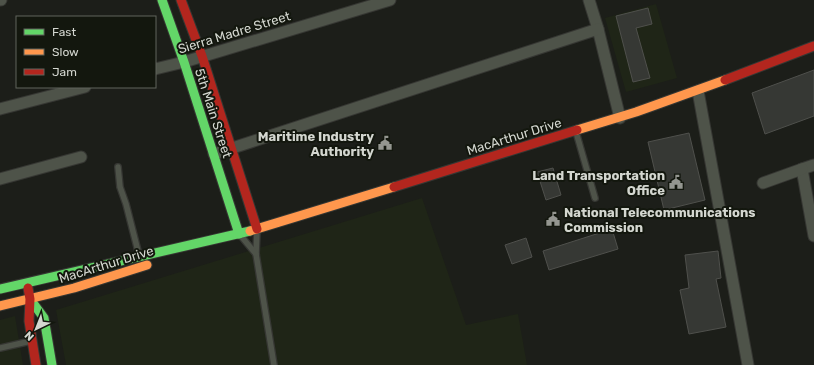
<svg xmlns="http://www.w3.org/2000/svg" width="814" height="365" font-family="Rubik,sans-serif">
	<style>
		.built { fill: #1f2517 }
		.building { fill: #363834; stroke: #4f504c }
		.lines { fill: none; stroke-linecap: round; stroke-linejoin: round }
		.lane-casing { stroke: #363733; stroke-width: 8 }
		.street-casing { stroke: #363733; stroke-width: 13 }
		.fast-casing { stroke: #363733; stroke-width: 11 }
		.slow-casing { stroke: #363733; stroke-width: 11 }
		.jam-casing { stroke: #363733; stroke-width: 11 }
		.lane { stroke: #4e5349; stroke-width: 5.5 }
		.street { stroke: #4e5349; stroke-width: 11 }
		.fast { stroke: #63d668; stroke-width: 9 }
		.slow { stroke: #ff974d; stroke-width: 9 }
		.jam { stroke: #b3261e; stroke-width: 9 }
		.labels { text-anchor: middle; stroke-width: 4; stroke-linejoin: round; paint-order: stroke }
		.street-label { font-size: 13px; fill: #d4d7d0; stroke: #13170e }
		.poi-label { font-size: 13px; font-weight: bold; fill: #d4d7d0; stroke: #13170e; text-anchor: end }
	</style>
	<rect width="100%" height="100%" fill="#1c1e19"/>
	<g class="built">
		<polygon points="656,4 677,78 626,92 605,18"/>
		<polygon points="422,198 466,325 518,314 527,365 66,365 56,310"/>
		<polygon points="15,316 23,365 0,365 0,320"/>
	</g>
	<g class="building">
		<polygon points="648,8 652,24 636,28 650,78 633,82 616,16"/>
		<polygon points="814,70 814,116 765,134 752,93"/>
		<polygon points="689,133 705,200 664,210 648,142"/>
		<polygon points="553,168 561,195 546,200 537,172"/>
		<polygon points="612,229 618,249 549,270 543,251"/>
		<polygon points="526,238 532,257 512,264 505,245"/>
		<polygon points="718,251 721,278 716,279 726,327 689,334 680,290 689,288 685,255"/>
	</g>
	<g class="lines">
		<defs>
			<g id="lane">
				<polyline points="576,132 595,198"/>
				<polyline points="118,167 120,187 126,204 139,255"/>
				<polyline points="257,231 256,254 274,365"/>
				<polyline points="241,236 256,254"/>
				<polyline points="0,348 31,341"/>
			</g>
			<g id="street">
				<polyline points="0,0 1,0"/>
				<polyline points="589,0 598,29 620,118"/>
				<polyline points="155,69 184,62 390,0"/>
				<polyline points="698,91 748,365"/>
				<polyline points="0,109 85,87"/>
				<polyline points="214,154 598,29"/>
				<polyline points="814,165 802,169 814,236"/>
				<polyline points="0,179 81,157"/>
				<polyline points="763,183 802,169"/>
			</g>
			<g id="fast">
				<polyline points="162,0 184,62 239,234"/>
				<polyline points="0,289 250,231"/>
				<polyline points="30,299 44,318 52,365"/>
			</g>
			<g id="slow">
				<polyline points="577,130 636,112 725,80"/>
				<polyline points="250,231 394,187"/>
				<polyline points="0,306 74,288 147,265"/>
			</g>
			<g id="jam">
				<polyline points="181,0 202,56 257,229"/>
				<polyline points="725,80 814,46"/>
				<polyline points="394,187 577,130"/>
				<polyline points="28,288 30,299 29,321 36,365"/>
			</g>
		</defs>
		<use href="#lane" class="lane-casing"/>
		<use href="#street" class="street-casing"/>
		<use href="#fast" class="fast-casing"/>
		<use href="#slow" class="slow-casing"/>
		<use href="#jam" class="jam-casing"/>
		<use href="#lane" class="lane"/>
		<use href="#street" class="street"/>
		<use href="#fast" class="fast"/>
		<use href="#slow" class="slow"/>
		<use href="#jam" class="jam"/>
	</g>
	<defs>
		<symbol id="civic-bare" viewBox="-9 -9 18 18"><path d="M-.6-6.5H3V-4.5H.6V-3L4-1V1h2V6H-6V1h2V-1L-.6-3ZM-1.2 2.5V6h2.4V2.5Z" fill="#949690" stroke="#13170e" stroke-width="2.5" paint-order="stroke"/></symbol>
	</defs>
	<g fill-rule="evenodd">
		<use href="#civic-bare" x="375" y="133" width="20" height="20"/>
		<use href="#civic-bare" x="666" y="172" width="20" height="20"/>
		<use href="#civic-bare" x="543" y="209" width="20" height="20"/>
	</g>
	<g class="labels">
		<g class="street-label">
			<text transform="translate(234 32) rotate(-17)" y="5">Sierra Madre Street</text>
			<text transform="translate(214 113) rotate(72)" y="5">5th Main Street</text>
			<text transform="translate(514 136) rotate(-17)" y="5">MacArthur Drive</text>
			<text transform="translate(106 264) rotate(-17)" y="5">MacArthur Drive</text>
		</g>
		<g class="poi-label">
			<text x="374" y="141">Maritime Industry<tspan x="374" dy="15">Authority</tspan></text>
			<text x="665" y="180">Land Transportation<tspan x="665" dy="15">Office</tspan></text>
			<text x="564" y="217" text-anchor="start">National Telecommunications<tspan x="564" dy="15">Commission</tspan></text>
		</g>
	</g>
	<rect x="16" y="16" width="140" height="72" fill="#13170e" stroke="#60645c"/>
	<rect x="24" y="29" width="20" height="6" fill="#63d668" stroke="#60645c"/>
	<text x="52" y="36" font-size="12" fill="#d4d7d0">Fast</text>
	<rect x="24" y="49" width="20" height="6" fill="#ff974d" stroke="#60645c"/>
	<text x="52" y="56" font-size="12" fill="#d4d7d0">Slow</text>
	<rect x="24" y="69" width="20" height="6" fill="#b3261e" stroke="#60645c"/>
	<text x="52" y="76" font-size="12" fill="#d4d7d0">Jam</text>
	<g transform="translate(36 329) rotate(223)" stroke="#13170e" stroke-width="3" paint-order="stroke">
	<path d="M0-3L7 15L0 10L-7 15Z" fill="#d4d7d0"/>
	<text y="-6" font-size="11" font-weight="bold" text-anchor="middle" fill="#d4d7d0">N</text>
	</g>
</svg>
